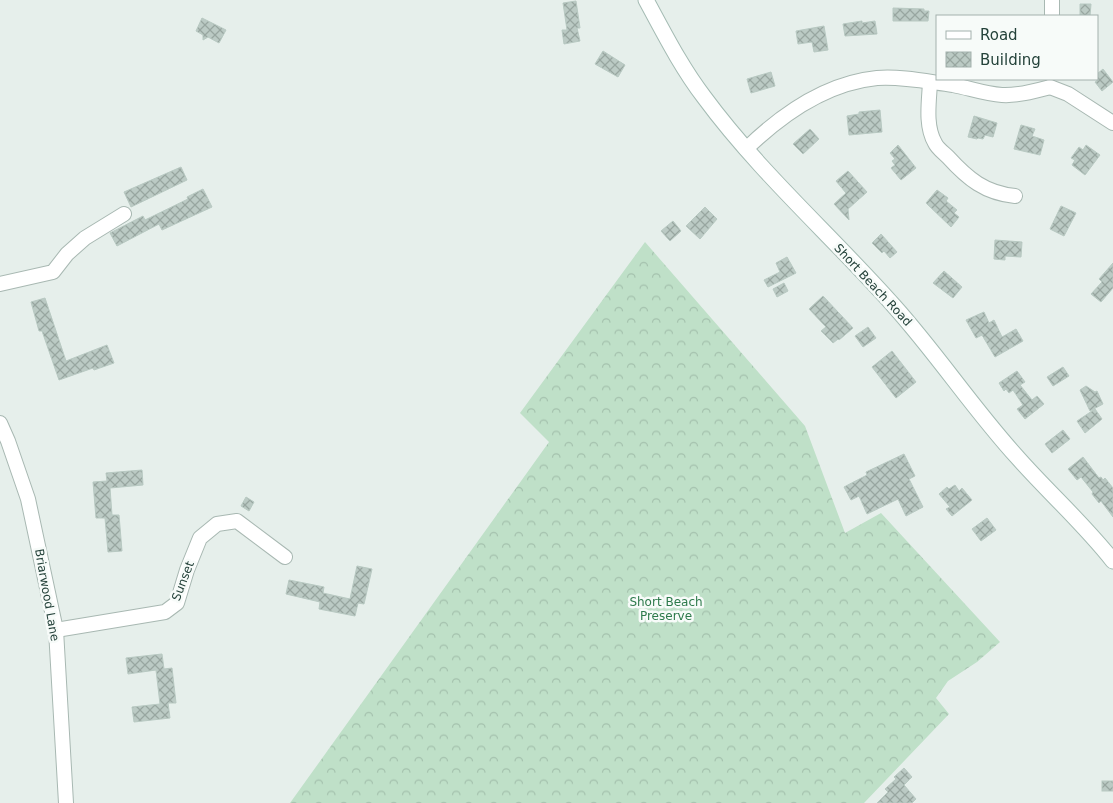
<svg xmlns="http://www.w3.org/2000/svg" width="1113" height="803" font-family="'DejaVu Sans',sans-serif">
	<style>
		.forest { fill: url(#forest-crowns) }
		.building { fill: url(#building-cross-hatch); stroke: #b8c9c2 }
		.lines { fill: none; stroke-linecap: round; stroke-linejoin: round }
		.street-casing { stroke: #a8b8b2; stroke-width: 16 }
		.secondary-casing { stroke: #a4bbb3; stroke-width: 17 }
		.street { stroke: #fff; stroke-width: 14 }
		.secondary { stroke: #fff; stroke-width: 15 }
		.labels { text-anchor: middle; stroke-width: 5; stroke-linejoin: round; paint-order: stroke }
		.street-label { font-size: 12px; fill: #24423a; stroke: #f7fbf9 }
		.park-label { font-size: 12px; fill: #2d7a4b; stroke: #f7fbf9 }
	</style>
	<defs>
		<pattern id="forest-crowns" width="20" height="18" patternUnits="userSpaceOnUse" patternTransform="scale(1.25)"><rect width="20" height="18" fill="#bfe0c8"/><path d="M2 6a3 3 0 1 1 6 0M12 15a3 3 0 1 1 6 0" fill="none" stroke="#a4c1ad"/></pattern>
		<pattern id="building-cross-hatch" width="8" height="8" patternUnits="userSpaceOnUse" patternTransform="scale(1.25)"><rect width="8" height="8" fill="#bbcac4"/><path d="M0 0l8 8M0 8l8-8" fill="none" stroke="#98a6a0"/></pattern>
	</defs>
	<rect width="100%" height="100%" fill="#e6efeb"/>
	<polygon class="forest" points="645,242 805,426 845,533 881,513 1000,642 977,662 948,681 936,698 949,714 864,803 290,803 549,442 520,413"/>
	<g class="building">
		<polygon points="576,1 580,28 577,28 580,41 564,44 562,30 567,30 563,3"/>
		<polygon points="1080,4 1091,4 1090,16 1080,16"/>
		<polygon points="893,8 924,9 924,11 929,11 928,21 893,21"/>
		<polygon points="202,18 226,30 219,43 208,37 203,40 203,35 196,31"/>
		<polygon points="862,21 862,23 875,21 877,34 845,36 843,24"/>
		<polygon points="824,26 828,50 814,52 812,42 798,44 796,31"/>
		<polygon points="603,51 625,65 618,77 595,64"/>
		<polygon points="1103,69 1113,82 1102,91 1095,82 1097,81 1097,74"/>
		<polygon points="771,72 775,86 751,93 747,79"/>
		<polygon points="880,110 882,132 849,135 847,116 859,114 859,112"/>
		<polygon points="974,116 997,123 993,137 985,135 983,139 978,138 977,139 968,137"/>
		<polygon points="1021,125 1035,129 1032,136 1044,140 1040,155 1014,149"/>
		<polygon points="810,129 819,139 803,154 793,144"/>
		<polygon points="898,145 916,168 901,180 891,168 895,165 892,161 895,159 890,153"/>
		<polygon points="1086,145 1100,155 1085,175 1072,165 1075,160 1071,158 1079,147 1083,150"/>
		<polygon points="181,167 187,180 131,207 124,192"/>
		<polygon points="848,171 867,192 848,209 849,220 834,204 846,193 836,181"/>
		<polygon points="203,189 212,207 162,230 159,224 117,246 110,233 143,216 145,220 188,199 187,197"/>
		<polygon points="937,190 948,198 946,201 957,210 954,213 959,217 951,227 926,203"/>
		<polygon points="1061,206 1076,213 1064,236 1050,229"/>
		<polygon points="705,207 717,219 700,239 686,226"/>
		<polygon points="673,221 681,231 670,241 661,231"/>
		<polygon points="881,234 897,252 890,258 884,251 882,253 872,243"/>
		<polygon points="995,240 1022,242 1021,257 1005,256 1005,260 994,259"/>
		<polygon points="787,257 796,273 768,287 764,280 780,272 776,263"/>
		<polygon points="1113,263 1113,288 1101,302 1091,294 1102,282 1099,279"/>
		<polygon points="944,271 962,287 953,298 933,283"/>
		<polygon points="784,283 788,291 777,297 773,289"/>
		<polygon points="823,296 853,328 839,340 838,339 833,343 821,331 826,327 809,309"/>
		<polygon points="45,298 66,361 107,345 114,363 94,370 93,368 59,380 42,331 39,331 31,302"/>
		<polygon points="984,312 989,323 994,320 1002,337 1016,329 1023,341 995,357 982,335 976,338 966,320"/>
		<polygon points="868,327 876,338 863,347 855,336"/>
		<polygon points="892,351 916,382 896,398 872,367"/>
		<polygon points="1063,367 1069,376 1053,386 1047,377"/>
		<polygon points="1017,371 1025,382 1020,385 1032,400 1037,396 1044,404 1025,419 1017,409 1023,405 1013,390 1009,393 1006,389 1004,391 999,383"/>
		<polygon points="1086,386 1095,392 1097,391 1103,404 1090,411 1080,390"/>
		<polygon points="1095,409 1102,419 1085,433 1077,421"/>
		<polygon points="1063,430 1070,439 1052,453 1045,444"/>
		<polygon points="904,454 915,476 909,479 923,507 906,516 898,499 867,514 859,496 851,500 844,487 867,475 866,472"/>
		<polygon points="1083,457 1099,478 1101,477 1103,480 1105,478 1113,488 1113,517 1101,501 1099,503 1092,494 1093,492 1081,477 1077,480 1068,469"/>
		<polygon points="142,470 143,485 110,488 112,515 119,515 122,551 108,552 105,518 96,518 93,482 107,481 106,473"/>
		<polygon points="955,485 959,491 962,488 972,500 952,516 946,509 950,507 939,494 947,487 949,489"/>
		<polygon points="246,497 254,502 249,511 241,506"/>
		<polygon points="987,518 996,530 981,541 972,529"/>
		<polygon points="357,566 372,569 364,604 358,603 355,616 319,609 320,602 286,594 289,580 324,587 323,593 350,599"/>
		<polygon points="162,654 164,669 172,668 176,703 168,703 170,718 134,722 132,707 160,704 156,670 128,674 126,658"/>
		<polygon points="904,768 912,777 904,785 916,799 912,803 877,803 888,792 885,789 896,779 894,777"/>
		<rect x="1102" y="781" width="11" height="10"/>
	</g>
	<g class="lines">
		<defs>
			<g id="street">
				<polyline points="1052,16 1052,0"/>
				<path d="M930 83C929 102 925 126 935 143 937 148 944 153 948 157 968 179 985 193 1015 196"/>
				<polyline points="1050,87 1068,94 1113,123"/>
				<path d="M746 149C782 114 826 83 877 78 902 76 929 82 953 85 969 88 985 94 1002 95 1018 96 1035 91 1050 87"/>
				<polyline points="0,284 53,272 67,254 85,238 124,214"/>
				<polyline points="0,423 8,441 28,499 56,630 66,803"/>
				<polyline points="56,630 165,612 177,603 187,570 200,538 217,524 237,521 285,557"/>
			</g>
			<path id="secondary" d="M646 0C664 33 681 67 704 97 760 173 832 236 894 306 938 355 974 410 1018 458 1049 493 1084 524 1113 561"/>
		</defs>
		<use href="#street" class="street-casing"/>
		<use href="#secondary" class="secondary-casing"/>
		<use href="#street" class="street"/>
		<use href="#secondary" class="secondary"/>
	</g>
	<g class="labels">
		<g class="street-label">
			<text transform="translate(873 285) rotate(47)" y="4">Short Beach Road</text>
			<text transform="translate(183 581) rotate(-69)" y="4">Sunset</text>
			<text transform="translate(47 595) rotate(80)" y="4">Briarwood Lane</text>
		</g>
		<g class="park-label">
			<text x="666" y="606">Short Beach<tspan x="666" dy="14">Preserve</tspan></text>
		</g>
	</g>
	<rect x="936" y="15" width="162" height="65" fill="#f7fbf9" stroke="#a3b1ad"/>
	<rect x="946" y="31" width="25" height="8" fill="#ffffff" stroke="#a3b1ad"/>
	<text x="980" y="40" font-size="15" fill="#24423a">Road</text>
	<rect x="946" y="52" width="25" height="15" fill="url(#building-cross-hatch)" stroke="#a3b1ad"/>
	<text x="980" y="65" font-size="15" fill="#24423a">Building</text>
</svg>
